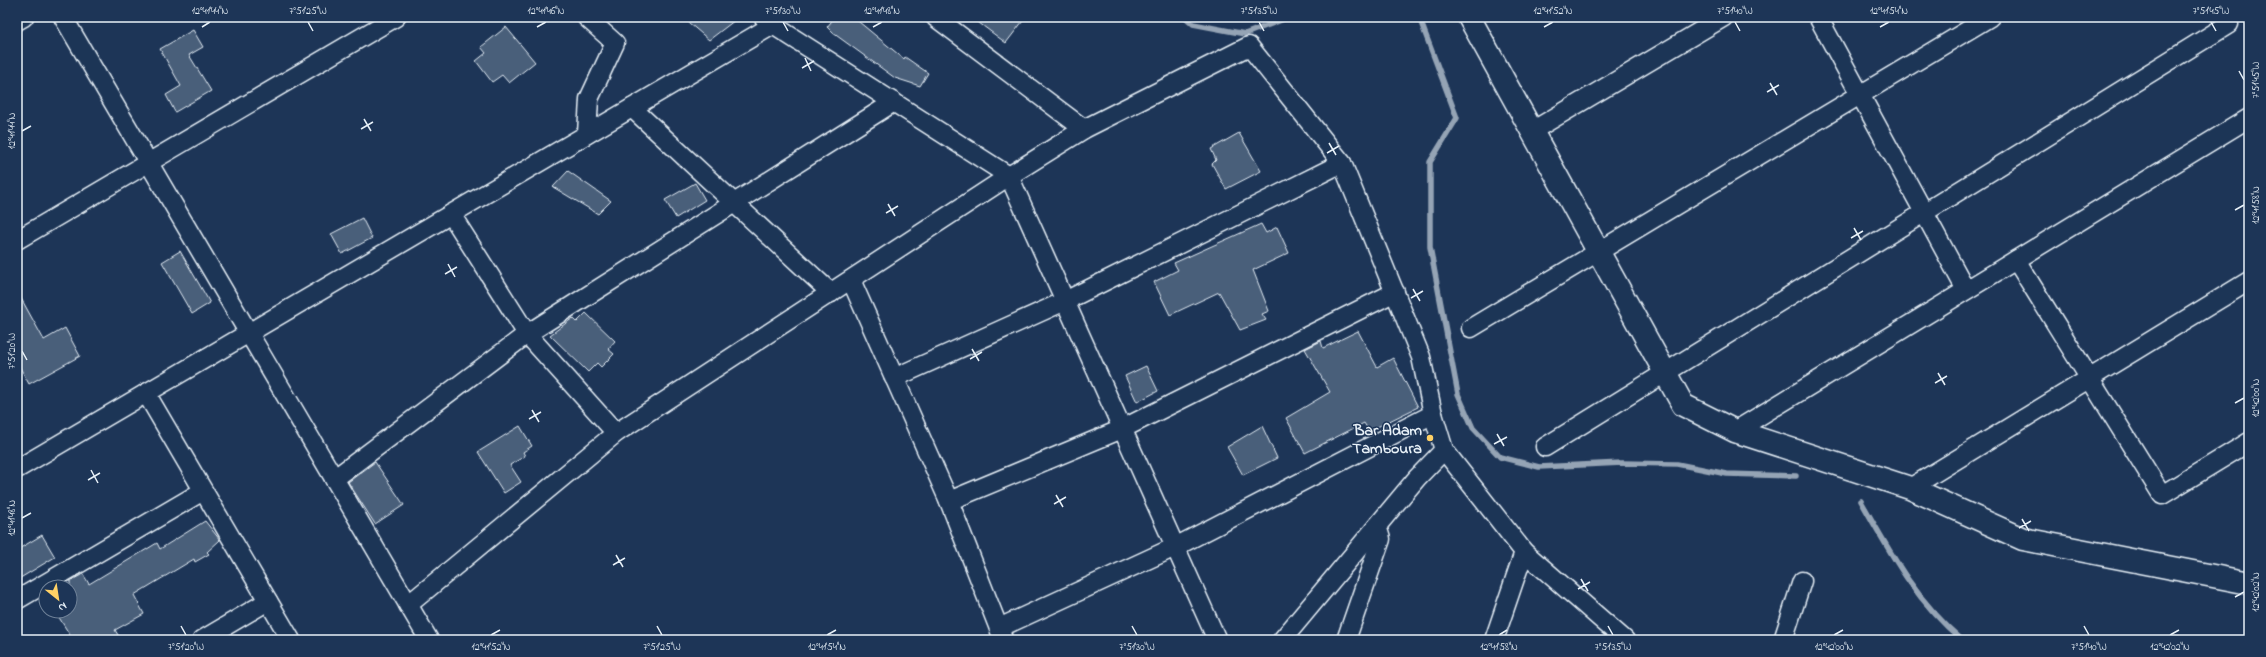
<svg xmlns="http://www.w3.org/2000/svg" width="2266" height="657" font-family="'Indie Flower',sans-serif">
	<style>
		.lines { fill: none; stroke-linecap: round; stroke-linejoin: round }
		.stream { stroke: #95a4b5; stroke-width: 5.5 }
		.building { fill: #495e7a; stroke: #e8f1f8 }
		.minor-casing { stroke: #e8f1f8; stroke-width: 21 }
		.tertiary-casing { stroke: #e8f1f8; stroke-width: 25 }
		.minor { stroke: #1d3557; stroke-width: 18 }
		.tertiary { stroke: #1d3557; stroke-width: 22 }
		.ticks { fill: none; stroke: #e8f1f8; stroke-width: 1.5 }
		.poi-dot { fill: #ffd166; stroke: #1d3557; stroke-width: 1.5 }
		.labels { text-anchor: middle; stroke-width: 3; stroke-linejoin: round; paint-order: stroke }
		.poi-label { font-size: 16px; font-weight: bold; fill: #e8f1f8; stroke: #1d3557; text-anchor: end }
		.neatline { fill: none; stroke: #e8f1f8; stroke-width: 1.5 }
		.ticks-label { font-size: 10px; text-anchor: middle; fill: #e8f1f8 }
	</style>
	<rect width="100%" height="100%" fill="#1d3557"/>
	<filter id="ink" filterUnits="userSpaceOnUse"><feTurbulence type="fractalNoise" baseFrequency=".025" numOctaves="2"/><feDisplacementMap in="SourceGraphic" scale="8" xChannelSelector="R" yChannelSelector="G"/><feConvolveMatrix kernelMatrix="1 2 1 2 8 2 1 2 1" color-interpolation-filters="sRGB"/></filter>
	<g filter="url(#ink)">
		<g class="lines">
			<g class="stream">
				<polyline points="1185,17 1193,24 1245,34 1289,17"/>
				<polyline points="1419,17 1457,118 1430,162 1430,247 1458,394 1473,428 1500,457 1539,467 1622,463 1677,464 1727,474 1796,476"/>
				<path d="M1861 501C1891 554 1915 600 1962 640"/>
			</g>
		</g>
		<g class="building">
			<polygon points="682,17 739,17 709,40"/>
			<polygon points="835,17 853,17 904,59 905,57 928,73 920,86 895,78 833,33 827,27"/>
			<polygon points="971,17 1026,17 1006,43"/>
			<polygon points="506,27 535,62 509,83 502,75 492,82 476,61 486,53 481,47"/>
			<polygon points="193,30 203,47 189,55 211,91 175,112 166,95 181,86 160,49"/>
			<polygon points="1239,133 1261,171 1226,189 1212,164 1216,160 1211,149"/>
			<polygon points="568,171 611,201 598,214 553,187"/>
			<polygon points="695,183 705,200 676,218 665,200"/>
			<polygon points="362,218 372,238 342,254 331,234"/>
			<polygon points="1261,224 1266,233 1277,227 1289,253 1253,270 1269,311 1262,314 1266,320 1240,330 1219,292 1170,315 1154,282 1178,270 1174,263"/>
			<polygon points="180,251 210,303 192,314 162,262"/>
			<polygon points="17,291 44,340 65,328 80,356 29,384 17,362"/>
			<polygon points="586,313 615,341 608,349 614,354 601,367 597,363 588,372 550,335 573,318 577,322"/>
			<polygon points="1358,331 1377,367 1393,358 1418,407 1369,431 1364,423 1305,453 1286,418 1330,392 1305,349 1321,341 1323,348"/>
			<polygon points="1146,366 1158,391 1137,402 1125,376"/>
			<polygon points="520,426 532,446 523,452 525,456 510,465 521,482 504,493 478,452"/>
			<polygon points="1262,426 1277,458 1243,475 1227,447"/>
			<polygon points="375,462 404,505 375,524 348,482"/>
			<polygon points="205,521 220,540 207,552 209,554 195,562 194,559 134,595 144,614 115,630 121,640 73,640 55,611 70,611 70,581 83,574 89,584 157,543 160,549"/>
			<polygon points="42,535 55,557 17,580 17,550"/>
		</g>
		<g class="lines">
			<defs>
				<g id="minor">
					<polyline points="63,17 429,640"/>
					<polyline points="586,17 615,43 589,99 587,134"/>
					<polyline points="935,17 1084,129"/>
					<polyline points="1818,17 1966,290"/>
					<polyline points="764,18 773,25 1009,176 1217,640"/>
					<polyline points="17,21 24,17"/>
					<polyline points="632,108 831,293"/>
					<polyline points="1532,131 1724,17"/>
					<polyline points="451,214 527,334 616,433"/>
					<polyline points="17,240 396,17"/>
					<polyline points="2016,260 2162,495 2249,442"/>
					<polyline points="851,280 949,501 1003,639"/>
					<polyline points="1471,328 1990,17"/>
					<polyline points="894,378 1065,301 1342,163"/>
					<polyline points="146,393 291,640"/>
					<polyline points="1735,431 2249,118"/>
					<polyline points="1545,447 2229,24"/>
					<polyline points="17,469 773,25"/>
					<polyline points="334,479 527,334 894,102"/>
					<polyline points="1910,488 2249,281"/>
					<polyline points="949,501 1122,429 1395,292"/>
					<polyline points="17,600 203,491"/>
					<polyline points="408,605 616,433 1009,176 1084,129 1249,46 1342,163 1421,357 1433,414 1444,450 1524,552 1625,640"/>
					<polyline points="999,628 1175,547 1433,414"/>
					<polyline points="202,640 268,601"/>
					<polyline points="1282,640 1417,478 1444,450"/>
					<polyline points="1346,640 1381,539 1377,526"/>
					<polyline points="1494,640 1524,552"/>
					<polyline points="1783,640 1802,581"/>
				</g>
				<polyline id="tertiary" points="1469,17 1683,405 1735,431 1910,488 2023,539 2249,583"/>
			</defs>
			<use href="#minor" class="minor-casing"/>
			<use href="#tertiary" class="tertiary-casing"/>
			<use href="#minor" class="minor"/>
			<use href="#tertiary" class="tertiary"/>
		</g>
	</g>
	<path class="ticks" d="M308 22 313 31M783 22 788 31M1259 22 1264 31M1735 22 1740 31M2211 22 2216 31M202 27 210 22M537 27 546 22M873 27 882 22M1544 27 1553 22M1880 27 1889 22M805 58 811 71M802 68 814 61M2239 71 2244 80M1770 83 1777 95M1767 92 1779 85M364 119 371 131M361 129 373 122M22 131 31 126M1329 143 1336 155M1327 153 1339 146M888 204 895 216M2235 210 2244 205M886 213 898 206M1854 228 1861 240M1851 238 1863 231M448 264 455 277M445 274 457 267M1413 289 1420 301M1411 298 1423 291M972 349 979 361M22 351 27 360M970 359 982 352M1938 373 1945 385M1935 383 1947 376M2235 403 2244 398M532 410 539 422M529 419 541 412M1497 434 1504 446M1494 444 1507 437M91 470 98 483M88 480 100 473M1056 495 1063 507M1054 504 1066 497M22 518 31 513M2022 519 2029 531M2019 528 2031 521M616 555 623 567M613 565 625 558M1581 579 1588 591M1578 589 1590 582M2235 597 2244 592M181 626 186 635M657 626 662 635M1132 626 1137 635M1608 626 1613 635M2084 626 2089 635M491 635 500 630M827 635 836 630M1499 635 1507 630M1834 635 1843 630M2170 635 2179 630"/>
	<circle class="poi-dot" cx="1430" cy="438" r="4"/>
	<g class="labels">
		<g class="poi-label">
			<text x="1422" y="435">Bar Adam<tspan x="1422" dy="18">Tamboura</tspan></text>
		</g>
	</g>
	<rect width="2266" height="657" fill="none" stroke="#1d3557" stroke-width="44"/>
	<g transform="translate(58 599) rotate(150)"><circle r="19" fill="#1d3557" stroke="#6e8097"/>
	<path d="M0-3L7 15L0 10L-7 15Z" fill="#ffd166"/>
	<text y="-6" font-size="11" font-weight="bold" text-anchor="middle" fill="#e8f1f8">N</text>
	</g>
	<rect x="22" y="22" width="2222" height="613" class="neatline"/>
	<g class="ticks-label">
		<text x="210" y="14">12°41'44"N</text>
		<text x="308" y="14">7°51'25"W</text>
		<text x="546" y="14">12°41'46"N</text>
		<text x="783" y="14">7°51'30"W</text>
		<text x="882" y="14">12°41'48"N</text>
		<text x="1259" y="14">7°51'35"W</text>
		<text x="1553" y="14">12°41'52"N</text>
		<text x="1735" y="14">7°51'40"W</text>
		<text x="1889" y="14">12°41'54"N</text>
		<text x="2211" y="14">7°51'45"W</text>
		<text transform="translate(2255 80) rotate(-90)" y="4">7°51'45"W</text>
		<text transform="translate(11 131) rotate(-90)" y="4">12°41'44"N</text>
		<text transform="translate(2255 205) rotate(-90)" y="4">12°41'58"N</text>
		<text transform="translate(11 351) rotate(-90)" y="4">7°51'20"W</text>
		<text transform="translate(2255 398) rotate(-90)" y="4">12°42'00"N</text>
		<text transform="translate(11 518) rotate(-90)" y="4">12°41'48"N</text>
		<text transform="translate(2255 592) rotate(-90)" y="4">12°42'02"N</text>
		<text x="186" y="650">7°51'20"W</text>
		<text x="491" y="650">12°41'52"N</text>
		<text x="662" y="650">7°51'25"W</text>
		<text x="827" y="650">12°41'54"N</text>
		<text x="1137" y="650">7°51'30"W</text>
		<text x="1499" y="650">12°41'58"N</text>
		<text x="1613" y="650">7°51'35"W</text>
		<text x="1834" y="650">12°42'00"N</text>
		<text x="2089" y="650">7°51'40"W</text>
		<text x="2170" y="650">12°42'02"N</text>
	</g>
</svg>
